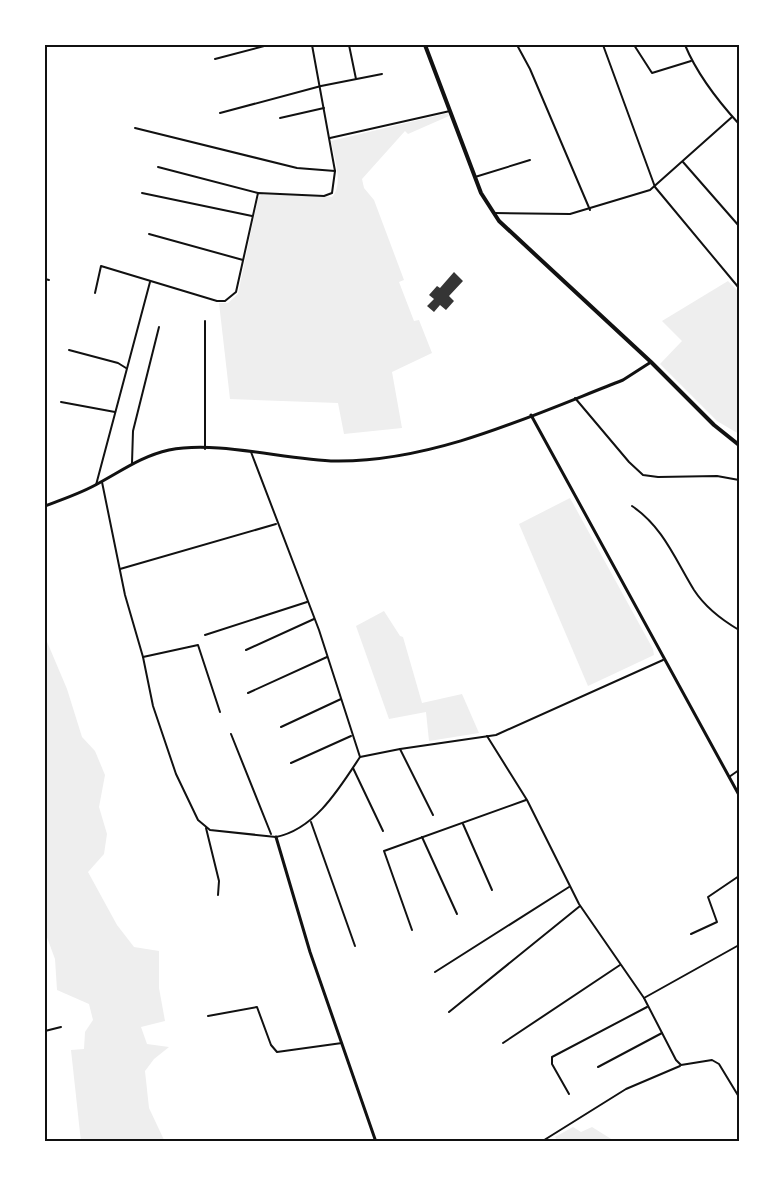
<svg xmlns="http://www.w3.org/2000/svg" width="784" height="1187" font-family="'PT Sans',sans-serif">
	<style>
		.green { fill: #eee }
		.building { fill: #353535 }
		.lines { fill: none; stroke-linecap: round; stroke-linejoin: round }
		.minor { stroke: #111; stroke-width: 2 }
		.tertiary { stroke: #111; stroke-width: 3 }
		.primary { stroke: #111; stroke-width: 4 }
		.neatline { fill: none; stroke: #111; stroke-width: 2 }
	</style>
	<rect width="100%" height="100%" fill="#fff"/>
	<g class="green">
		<path d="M448 113 449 116 408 134 405 131 362 179 364 188 374 200 404 280 399 282 414 321 419 320 432 353 392 372 402 428 344 434 338 403 230 399 219 303H228L238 294 258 198 262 194 332 197C344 184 334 157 331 141Z"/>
		<polygon points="728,281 739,292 739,434 717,421 660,364 682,341 662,321"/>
		<polygon points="570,498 653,649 654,655 588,686 519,524"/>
		<polygon points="384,611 400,636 403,637 422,703 462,694 479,733 429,741 426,712 389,719 356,626"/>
		<polygon points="45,637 67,689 82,737 95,751 105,775 99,807 107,834 104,854 88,872 117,925 134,947 159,951 159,988 165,1021 141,1027 147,1044 169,1047 154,1059 145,1071 149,1108 165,1142 81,1142 71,1050 84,1049 85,1032 93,1020 89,1004 57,990 55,959 45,932"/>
		<polygon points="573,1127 581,1132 592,1127 616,1142 558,1142 555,1137"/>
	</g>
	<polygon class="building" points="454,272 463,281 449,296 454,301 446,310 440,305 434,312 427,306 434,299 429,295 437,286 440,288"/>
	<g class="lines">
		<g class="minor">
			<polyline points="349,45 356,79"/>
			<polyline points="517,45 530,69 590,210"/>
			<polyline points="603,45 655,187 739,288"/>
			<polyline points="634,45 652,73 691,61"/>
			<path d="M685 45C697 74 718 101 739 124"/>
			<polyline points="215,59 268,45"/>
			<polyline points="220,113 321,86 382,74"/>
			<polyline points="280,118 324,108"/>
			<polyline points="135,128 297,168 335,171"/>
			<polyline points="330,138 450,111"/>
			<polyline points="683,162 739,226"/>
			<polyline points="158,167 258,193"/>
			<polyline points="475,177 530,160"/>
			<polyline points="142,193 252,216"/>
			<polyline points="494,213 570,214 650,190 732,117"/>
			<polyline points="149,234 243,260"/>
			<polyline points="45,279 49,280"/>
			<polyline points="95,293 101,266 217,301 225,301 236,292 258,193 324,196 332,193 335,171 312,45"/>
			<polyline points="69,350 118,363 126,368"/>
			<polyline points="575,398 629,462 643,475 658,477 717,476 739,480"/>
			<polyline points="61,402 115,412"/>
			<polyline points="205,449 205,321"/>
			<polyline points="251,452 319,630 360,757"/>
			<polyline points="132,463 133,431 159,327"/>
			<path d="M102 482 125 595 143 657 153 706 176 774 198 820 210 830 276 837C315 829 339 789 360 757L400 749 496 735 663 660"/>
			<polyline points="96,485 150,282"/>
			<path d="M632 506C663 527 675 559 694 590 705 607 722 620 739 630"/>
			<polyline points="120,569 276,524"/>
			<polyline points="205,635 307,602"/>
			<polyline points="246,650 314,619"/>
			<polyline points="143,657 198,645 220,712"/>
			<polyline points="248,693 327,657"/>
			<polyline points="281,727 341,699"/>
			<polyline points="231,734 271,834"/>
			<polyline points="487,736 527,800 579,904 644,998 676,1060 681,1065 712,1060 719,1064 739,1097"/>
			<polyline points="400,749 433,815"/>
			<polyline points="291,763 351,736"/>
			<polyline points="353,768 383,831"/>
			<polyline points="729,777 739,770"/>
			<polyline points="311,822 355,946"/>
			<polyline points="463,824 492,890"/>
			<polyline points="206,828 219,881 218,895"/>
			<polyline points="422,837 457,914"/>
			<polyline points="412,930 384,851 526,800"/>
			<polyline points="691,934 717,922 708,897 739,876"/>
			<polyline points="435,972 569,887"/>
			<polyline points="644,998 739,945"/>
			<polyline points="449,1012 580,906"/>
			<polyline points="208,1016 257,1007 271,1045 277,1052 342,1043"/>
			<polyline points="45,1031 61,1027"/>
			<polyline points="503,1043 620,965"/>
			<polyline points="598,1067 662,1033"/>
			<polyline points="569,1094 552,1064 552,1057 647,1007"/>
			<polyline points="541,1142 626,1089 680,1066"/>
		</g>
		<g class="tertiary">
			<polyline points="531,415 739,795"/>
			<path d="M45 506C63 499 82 493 99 483 123 470 142 456 169 450 217 440 286 460 336 461 434 462 533 415 623 380L651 362"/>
			<polyline points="276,837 310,952 376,1142"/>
		</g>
		<polyline class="primary" points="425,45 481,193 499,221 651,362 714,425 739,445"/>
	</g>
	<rect width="784" height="1187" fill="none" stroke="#ffffff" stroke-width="93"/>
	<rect x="46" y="46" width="692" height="1094" class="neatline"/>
</svg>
